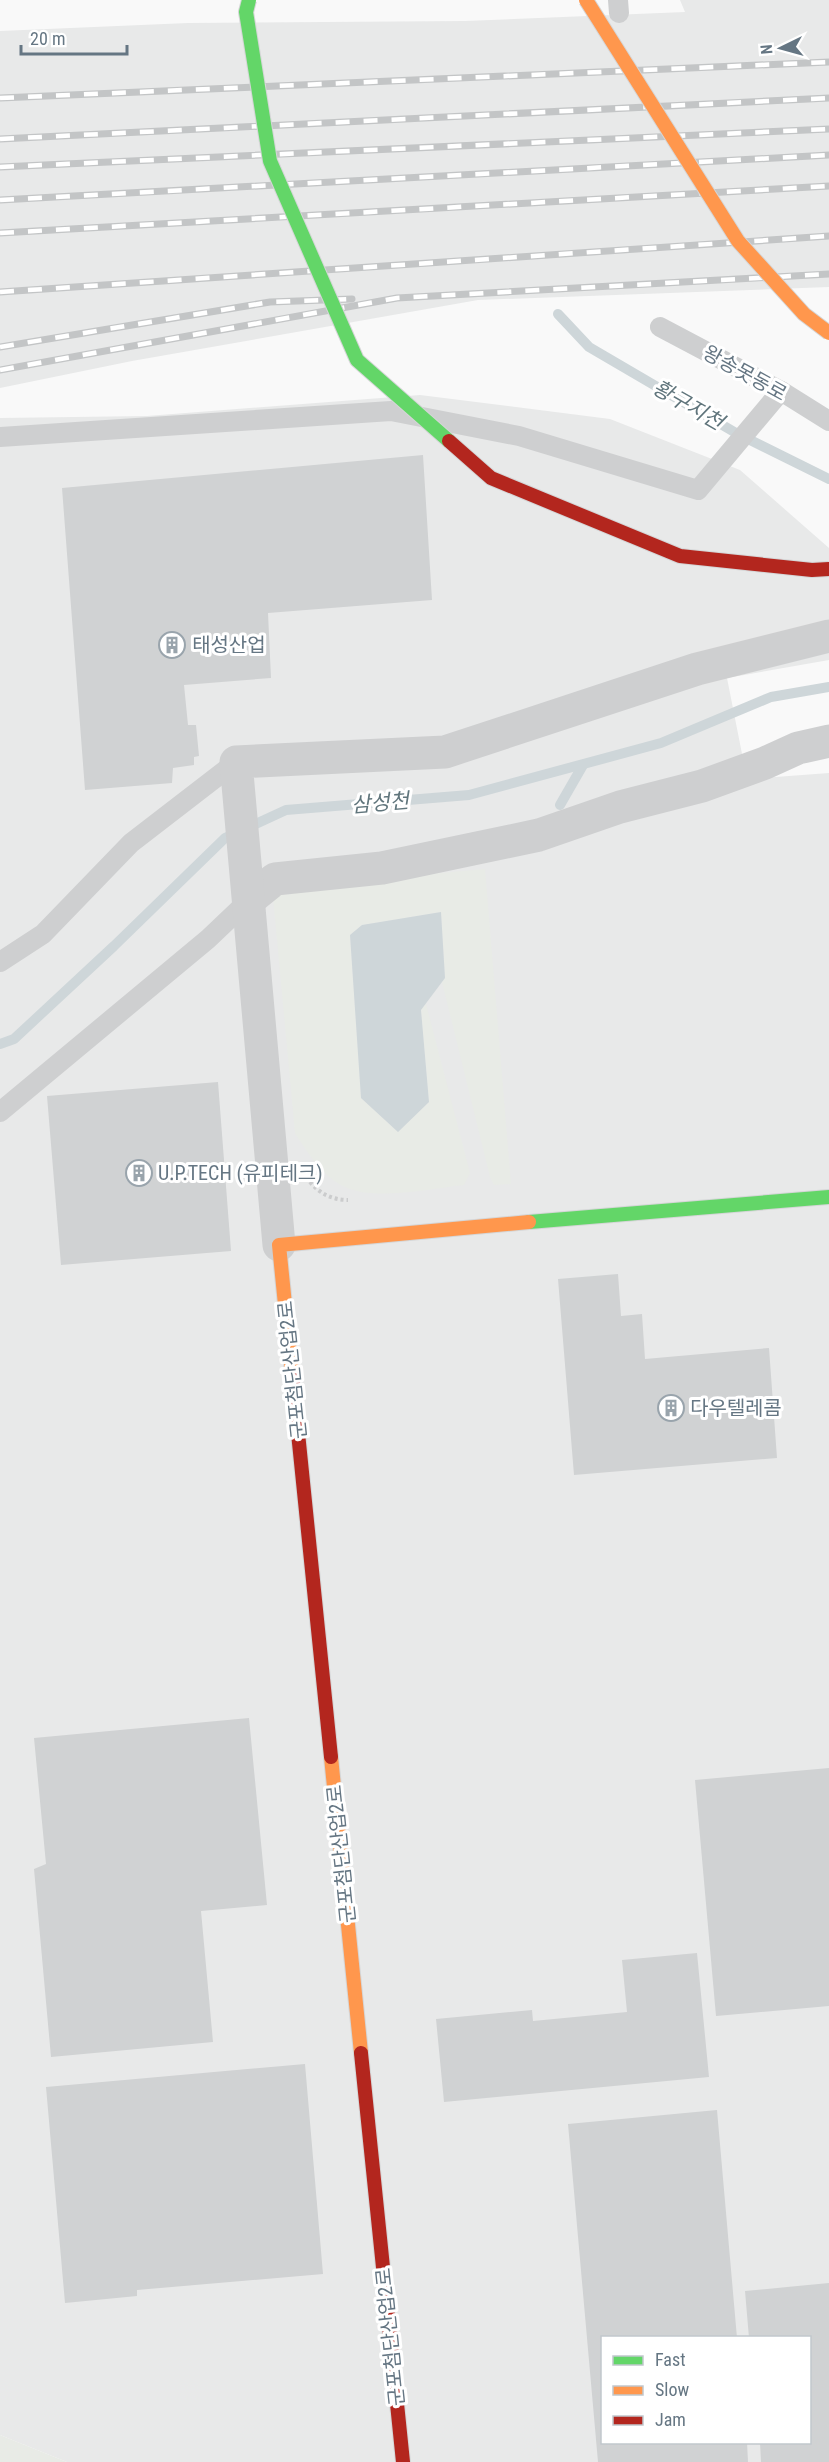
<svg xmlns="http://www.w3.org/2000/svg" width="829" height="2462" font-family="'Roboto Condensed','Noto Sans KR',sans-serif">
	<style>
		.built { fill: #e8e9e9; fill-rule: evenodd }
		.green { fill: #e8ebe6 }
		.water { fill: #ced6d9 }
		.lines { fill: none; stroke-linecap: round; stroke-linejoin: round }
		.stream { stroke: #ced6d9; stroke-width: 10 }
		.building { fill: #d0d2d3 }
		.fast-casing { stroke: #d5d6d7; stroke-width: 16 }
		.slow-casing { stroke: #d5d6d7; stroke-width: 16 }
		.jam-casing { stroke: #d5d6d7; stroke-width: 16 }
		.path { stroke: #cbcccd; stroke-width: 4; stroke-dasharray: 3 3; stroke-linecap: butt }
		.lane { stroke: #cecfd0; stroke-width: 20 }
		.street { stroke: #cecfd0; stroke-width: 33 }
		.fast { stroke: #63d668; stroke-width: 14 }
		.slow { stroke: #ff974d; stroke-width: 14 }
		.jam { stroke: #b3261e; stroke-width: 14 }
		.rail-casing { stroke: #c3c5c6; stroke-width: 7 }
		.rail { stroke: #fff; stroke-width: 4.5; stroke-dasharray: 14; stroke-linecap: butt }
		.fast-bridge-casing { stroke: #d5d6d7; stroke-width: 16; stroke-linecap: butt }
		.slow-bridge-casing { stroke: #d5d6d7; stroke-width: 16; stroke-linecap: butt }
		.jam-bridge-casing { stroke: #d5d6d7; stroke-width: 16; stroke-linecap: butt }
		.fast-bridge { stroke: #63d668; stroke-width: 14 }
		.slow-bridge { stroke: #ff974d; stroke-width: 14 }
		.jam-bridge { stroke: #b3261e; stroke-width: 14 }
		.labels { text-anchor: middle; stroke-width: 6; stroke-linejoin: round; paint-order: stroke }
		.street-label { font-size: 20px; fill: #657683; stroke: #fff }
		.poi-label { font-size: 20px; fill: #657683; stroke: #fff; text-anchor: start }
		.water-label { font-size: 21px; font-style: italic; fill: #60757c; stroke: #fff }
	</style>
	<rect width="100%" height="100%" fill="#f9f9f9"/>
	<g class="built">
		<polygon points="680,0 829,0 829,287 478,300 132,361 0,388 0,31 188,23 465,21 685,12"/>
		<path d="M420 395 610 419 740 470 829 548V660L727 678 747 779 829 773V2462H67L0 2435V418L147 416ZM602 2338H810V2442H602Z"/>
	</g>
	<g class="green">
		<path d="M485 869 511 1184 494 1185 490 1177 442 982 445 978 441 912 362 925 350 935 361 1098 398 1132 429 1102 421 1010 426 1004 470 1173 464 1185C429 1189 376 1201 345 1187 323 1177 307 1152 295 1133L273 897 286 887Z"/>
		<polygon points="0,2435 67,2462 0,2462"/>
	</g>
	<polygon class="water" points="441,912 445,978 421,1010 429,1102 398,1132 361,1098 350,935 362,925"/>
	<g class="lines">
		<g class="stream">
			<polyline points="558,314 589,347 736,433 829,479"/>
			<polyline points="560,805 583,765"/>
			<polyline points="0,1044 14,1039 114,946 225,838 286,810 469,795 661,743 771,697 829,687"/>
		</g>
	</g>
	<g class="building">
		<polygon points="423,455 432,600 268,613 271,678 184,685 188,725 196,725 199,756 194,757 194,765 173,768 172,783 85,790 62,488"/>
		<polygon points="218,1082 231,1251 61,1265 47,1096"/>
		<polygon points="618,1274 621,1316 642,1314 645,1359 769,1348 777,1458 574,1475 558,1279"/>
		<polygon points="249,1718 267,1905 201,1911 213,2042 51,2057 34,1869 46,1864 34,1738"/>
		<polygon points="829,1768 829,2006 716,2016 695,1780"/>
		<polygon points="697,1953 709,2077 444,2102 436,2019 532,2010 533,2021 627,2012 622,1960"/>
		<polygon points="305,2064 323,2274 137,2290 137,2296 65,2303 46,2087"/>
		<polygon points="717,2110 737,2338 602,2338 602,2442 747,2442 748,2462 598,2462 568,2124"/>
		<polygon points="829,2283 829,2462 761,2462 760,2442 810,2442 810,2338 749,2338 745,2291"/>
	</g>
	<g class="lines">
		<defs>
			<polyline id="fast" points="529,1222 829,1197"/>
			<g id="slow">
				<polyline points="292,1374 279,1245 529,1222"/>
				<polyline points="331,1757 361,2053"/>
			</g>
			<g id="jam">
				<polyline points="292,1374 331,1757"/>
				<polyline points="361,2053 403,2462"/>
			</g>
		</defs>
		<use href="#fast" class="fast-casing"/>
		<use href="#slow" class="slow-casing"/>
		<use href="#jam" class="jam-casing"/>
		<path class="path" d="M310 1182C320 1194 333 1200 348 1200"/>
		<g class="lane">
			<polyline points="618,0 619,13"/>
			<polyline points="660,327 781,391 829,421"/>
			<polyline points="0,437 391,411 519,436 698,490 781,391"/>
			<polyline points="0,962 43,934 131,843 236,762"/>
			<polyline points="0,1112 208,939 249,900"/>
		</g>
		<g class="street">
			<polyline points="249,900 275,879 382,868 539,835 620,807 702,786 765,763 798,748 829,741"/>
			<polyline points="279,1245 236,762 445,752 697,669 829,636"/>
		</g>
		<use href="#fast" class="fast"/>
		<use href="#slow" class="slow"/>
		<use href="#jam" class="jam"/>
		<defs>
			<g id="rail">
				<polyline points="0,98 829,62"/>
				<polyline points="0,139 829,98"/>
				<polyline points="0,167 829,129"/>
				<polyline points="0,200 829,155"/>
				<polyline points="0,233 829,186"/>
				<polyline points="0,292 829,236"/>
				<polyline points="0,347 270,302 352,299"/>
				<polyline points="0,370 397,298 829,274"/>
			</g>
		</defs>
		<use href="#rail" class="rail-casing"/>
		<use href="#rail" class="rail"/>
		<defs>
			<polyline id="fast-bridge" points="249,0 246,12 270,161 357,360 449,441"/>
			<polyline id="slow-bridge" points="586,0 738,241 804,314 829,333"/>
			<polyline id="jam-bridge" points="449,441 491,478 680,556 812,570 829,569"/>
		</defs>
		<use href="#fast-bridge" class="fast-bridge-casing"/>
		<use href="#slow-bridge" class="slow-bridge-casing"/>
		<use href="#jam-bridge" class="jam-bridge-casing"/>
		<use href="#fast-bridge" class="fast-bridge"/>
		<use href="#slow-bridge" class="slow-bridge"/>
		<use href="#jam-bridge" class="jam-bridge"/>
	</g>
	<defs>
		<symbol id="building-ring" viewBox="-11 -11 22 22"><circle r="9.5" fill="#fff" stroke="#99a4ac" stroke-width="1.5"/><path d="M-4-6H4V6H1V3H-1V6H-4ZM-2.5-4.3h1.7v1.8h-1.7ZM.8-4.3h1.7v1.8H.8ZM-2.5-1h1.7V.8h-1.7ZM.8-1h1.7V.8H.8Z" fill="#99a4ac"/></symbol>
	</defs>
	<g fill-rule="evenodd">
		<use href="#building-ring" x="157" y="630" width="30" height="30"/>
		<use href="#building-ring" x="124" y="1158" width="30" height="30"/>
		<use href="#building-ring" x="656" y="1393" width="30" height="30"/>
	</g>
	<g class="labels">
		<g class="street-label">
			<text transform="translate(745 373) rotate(29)" y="7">왕송못동로</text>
			<text transform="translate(292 1370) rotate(-96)" y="7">군포첨단산업2로</text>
			<text transform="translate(341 1854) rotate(-96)" y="7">군포첨단산업2로</text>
			<text transform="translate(390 2337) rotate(-96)" y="7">군포첨단산업2로</text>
		</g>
		<g class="poi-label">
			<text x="192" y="652">태성산업</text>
			<text x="158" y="1180">U.P.TECH (유피테크)</text>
			<text x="690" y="1415">다우텔레콤</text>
		</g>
		<g class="water-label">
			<text transform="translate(688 405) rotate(30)" y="7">황구지천</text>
			<text transform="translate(380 803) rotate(-5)" y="7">삼성천</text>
		</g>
	</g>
	<rect x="601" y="2336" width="210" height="108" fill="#ffffff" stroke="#c1c8cd" stroke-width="1.5"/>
	<rect x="613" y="2356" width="30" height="9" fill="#63d668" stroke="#c1c8cd" stroke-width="1.5"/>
	<text x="655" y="2366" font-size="18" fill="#657683">Fast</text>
	<rect x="613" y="2386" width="30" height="9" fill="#ff974d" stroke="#c1c8cd" stroke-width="1.5"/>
	<text x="655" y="2396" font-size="18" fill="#657683">Slow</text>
	<rect x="613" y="2416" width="30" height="9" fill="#b3261e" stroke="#c1c8cd" stroke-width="1.5"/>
	<text x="655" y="2426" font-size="18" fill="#657683">Jam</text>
	<g transform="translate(781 48) rotate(265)" stroke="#ffffff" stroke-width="4.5" paint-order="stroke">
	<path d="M0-4.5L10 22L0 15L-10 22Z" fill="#657683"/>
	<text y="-9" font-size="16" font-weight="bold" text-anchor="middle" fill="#657683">N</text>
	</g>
	<path d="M21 45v9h106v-9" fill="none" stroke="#657683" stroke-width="3"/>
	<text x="30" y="45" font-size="18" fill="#657683" stroke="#ffffff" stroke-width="4.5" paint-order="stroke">20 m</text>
</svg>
